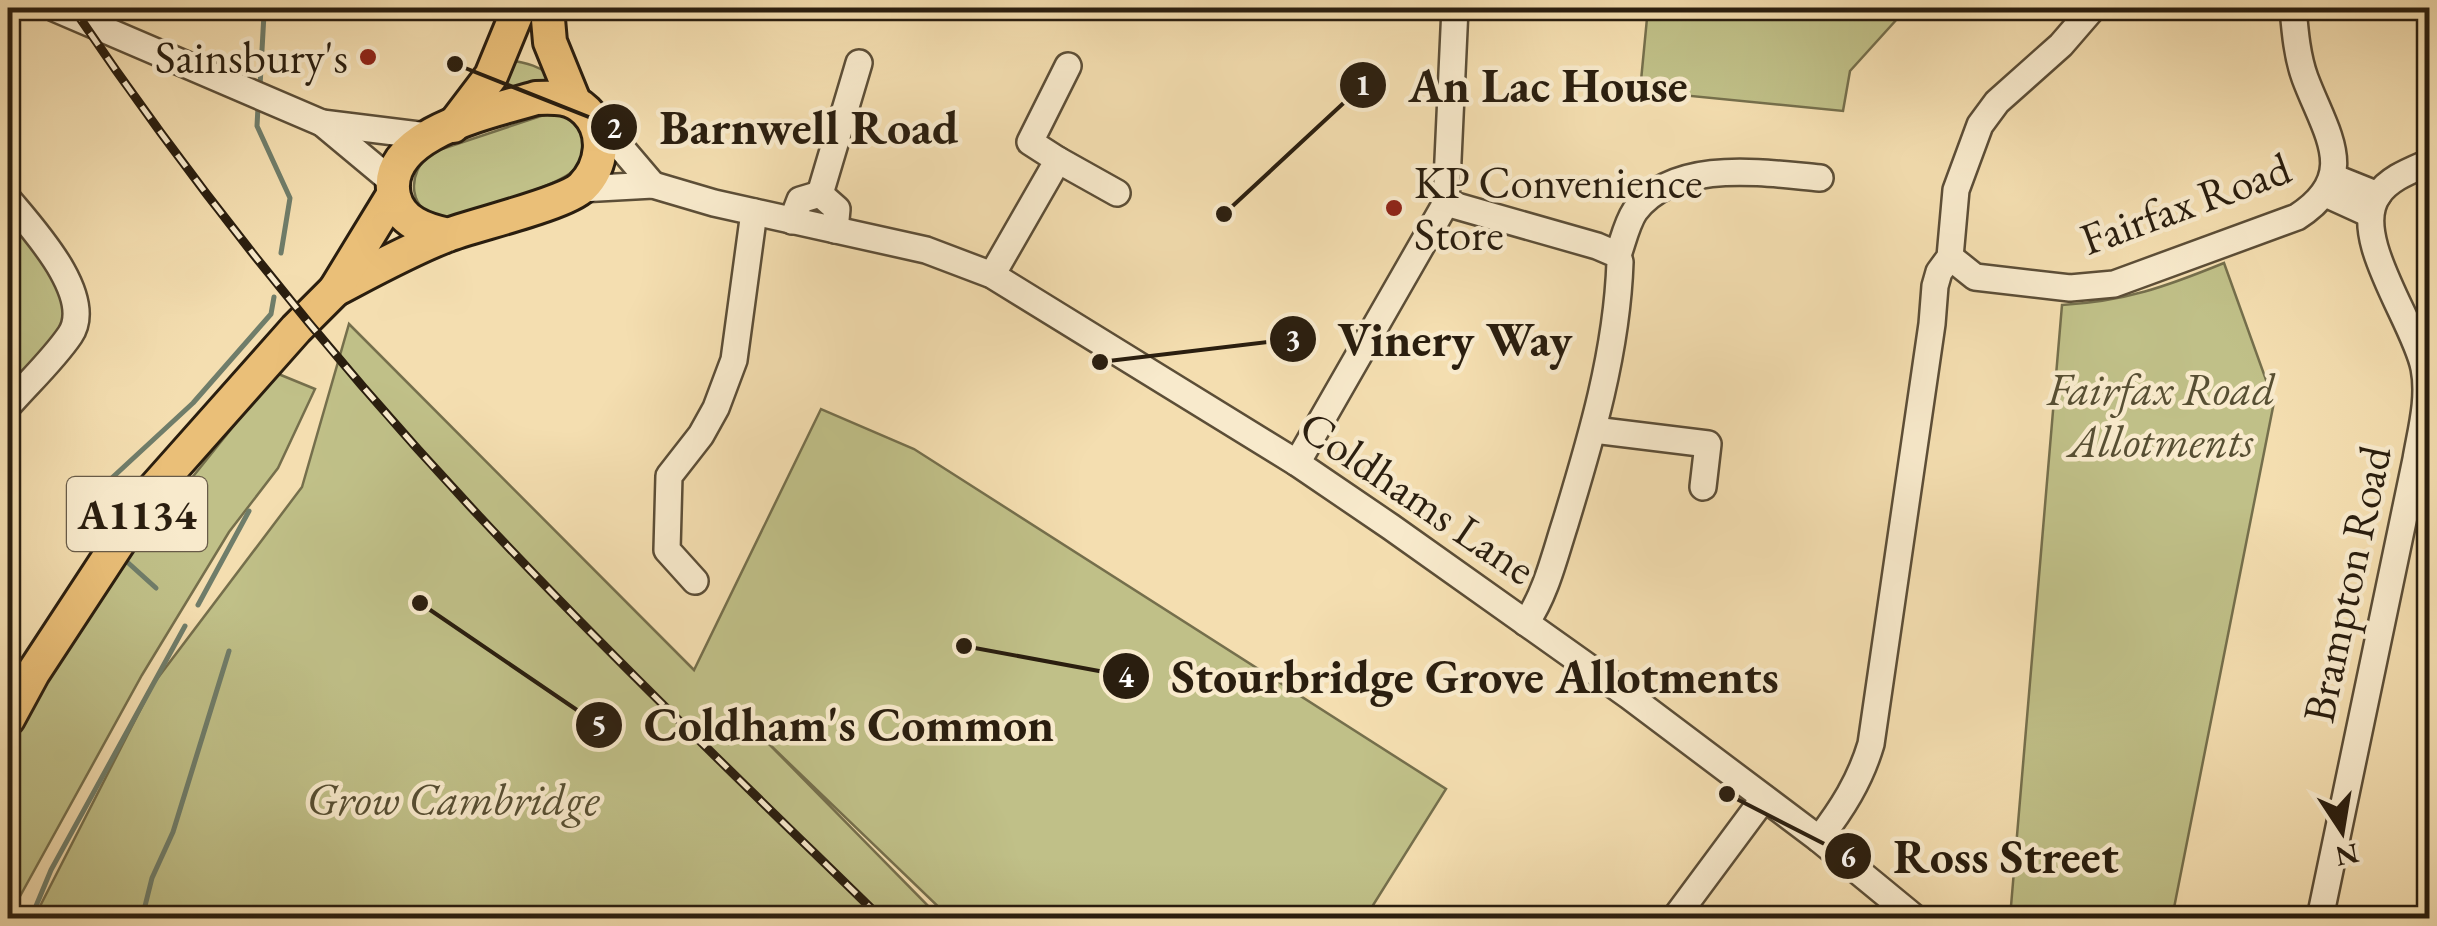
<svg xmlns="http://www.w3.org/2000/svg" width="2437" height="926" font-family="'EB Garamond',serif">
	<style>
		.green { fill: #c0c088; stroke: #756f4c; stroke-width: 2.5 }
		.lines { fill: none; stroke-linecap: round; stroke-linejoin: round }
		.stream { stroke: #6f7d6a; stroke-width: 5 }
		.minor-casing { stroke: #5c4e37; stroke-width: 30 }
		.major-casing { stroke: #2a1e0f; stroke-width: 38 }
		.minor { stroke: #f8eacc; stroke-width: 25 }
		.major { stroke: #eabf78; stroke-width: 32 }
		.rail-casing { stroke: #2a1e0f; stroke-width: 9 }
		.rail { stroke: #f8eacc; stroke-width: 5; stroke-dasharray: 15; stroke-linecap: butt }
		.poi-dot { fill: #8f2418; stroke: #f8eacc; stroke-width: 4 }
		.labels { text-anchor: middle; stroke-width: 9; stroke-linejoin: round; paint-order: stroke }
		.shield { fill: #f8eacc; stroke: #685b48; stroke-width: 2.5 }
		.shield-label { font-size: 42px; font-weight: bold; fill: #2a1e0f }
		.poi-label { font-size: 45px; fill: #2a1e0f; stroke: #f8eacc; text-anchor: end }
		.street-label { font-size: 45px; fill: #2a1e0f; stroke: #f8eacc }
		.park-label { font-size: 45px; font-style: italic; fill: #574f33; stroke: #f8eacc }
		.leader { fill: none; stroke: #2a1e0f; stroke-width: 4 }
		.callout-dot { fill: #2a1e0f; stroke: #f8eacc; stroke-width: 4 }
		.mark-label { font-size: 30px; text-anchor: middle; font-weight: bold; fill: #fff }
		.callout-label { font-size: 48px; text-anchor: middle; font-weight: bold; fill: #2a1e0f; stroke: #f8eacc; stroke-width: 9; stroke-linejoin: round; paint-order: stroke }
	</style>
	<rect width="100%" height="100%" fill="#f4deb0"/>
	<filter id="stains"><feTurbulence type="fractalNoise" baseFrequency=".002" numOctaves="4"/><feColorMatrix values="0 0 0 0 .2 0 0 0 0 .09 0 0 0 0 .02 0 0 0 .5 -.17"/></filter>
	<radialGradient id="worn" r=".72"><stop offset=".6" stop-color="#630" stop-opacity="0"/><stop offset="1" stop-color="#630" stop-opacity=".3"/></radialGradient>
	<g class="green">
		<polygon points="1648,8 1907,8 1850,71 1843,111 1640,91"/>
		<path d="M507 60C523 62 545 66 553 81L490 98Z"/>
		<path d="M550 113C566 115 579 123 583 140 585 153 580 166 569 174 554 185 465 217 446 217 408 217 404 171 433 152Z"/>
		<polygon points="8,207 68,290 67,328 8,397"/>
		<path d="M2224 263 2274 402 2172 918H2010L2062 305C2126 301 2165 287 2224 263Z"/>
		<polygon points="349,324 694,670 821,409 914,449 1446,789 1365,918 950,918 765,740 940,918 34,918 154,683 302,487"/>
		<polygon points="276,373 315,389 278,468 229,532 142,675 8,918 8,752 21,722 134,550"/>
	</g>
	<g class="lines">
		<g class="stream">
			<polyline points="260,86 264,14"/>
			<polyline points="258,107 257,126 290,198 281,253"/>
			<polyline points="74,513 193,403 271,314 274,297"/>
			<polyline points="125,560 156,588"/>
			<polyline points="198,605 249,511"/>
			<polyline points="31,918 51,870 185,626"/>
			<polyline points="142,918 152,878 173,832 229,651"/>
		</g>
		<defs>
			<g id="minor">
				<polyline points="54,8 322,123 394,183"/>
				<polyline points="322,123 427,136"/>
				<polyline points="598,127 613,138 653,185"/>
				<polyline points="1058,160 1117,193"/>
				<polyline points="2333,177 2378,195"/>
				<polyline points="580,189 653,185 714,203 926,250 992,275 1297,463 1391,527 1629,696 1819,839 1915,918"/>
				<polyline points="820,194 859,63"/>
				<polyline points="2326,194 2370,214"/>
				<path d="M8 199C32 228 96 296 70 335 53 360 28 383 8 406"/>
				<path d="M1446 203 1597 246 1618 255 1620 262C1617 352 1591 439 1565 524 1554 558 1546 593 1526 623"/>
				<polyline points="792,221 800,200 820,194 837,209 835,230"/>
				<path d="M1618 255C1623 241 1627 223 1635 211 1676 158 1763 173 1820 178"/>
				<path d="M1950 257 1975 277 2070 288 2114 284 2297 217C2361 176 2326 134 2305 78 2297 56 2295 31 2293 8"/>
				<polyline points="992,275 1058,160 1030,142 1068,66"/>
				<polyline points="1594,430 1708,444 1703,487"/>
				<polyline points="1297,463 1446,203 1455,8"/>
				<polyline points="695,581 667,550 669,476 701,435 716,408 734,360 754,212"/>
				<path d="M1819 839C1842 809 1860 781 1871 744L1932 324 1935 286 1939 272 1950 257 1956 190 1980 125 1997 102 2061 45 2093 8"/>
				<polyline points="1675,918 1764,798"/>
				<path d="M2320 918 2416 459C2421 430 2430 398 2424 368 2415 322 2349 236 2378 195 2389 178 2412 170 2430 162"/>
			</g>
			<g id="major">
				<polyline points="547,8 550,42 574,101"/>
				<polyline points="453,126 491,76 519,8"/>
				<path d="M335 290C371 271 407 251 445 236 473 225 565 204 582 187 603 166 607 132 586 111 572 97 556 97 536 98 494 111 380 133 394 196 400 222 425 230 448 235"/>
				<polyline points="8,719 33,673 153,490 296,329 335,290 393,195"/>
			</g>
		</defs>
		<use href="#minor" class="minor-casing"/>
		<use href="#major" class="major-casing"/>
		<use href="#minor" class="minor"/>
		<use href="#major" class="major"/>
		<defs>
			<path id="rail" d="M73 8C194 187 331 358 479 516 609 655 746 786 881 918"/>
		</defs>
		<use href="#rail" class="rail-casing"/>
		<use href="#rail" class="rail"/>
	</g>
	<g class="poi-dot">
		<circle cx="368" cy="57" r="10"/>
		<circle cx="1394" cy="208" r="10"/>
	</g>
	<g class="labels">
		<rect class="shield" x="67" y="477" width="140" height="74" rx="8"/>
		<g class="shield-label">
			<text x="137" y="529">A1134</text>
		</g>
		<g class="poi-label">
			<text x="348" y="73">Sainsbury's</text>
			<text x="1414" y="198" text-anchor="start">KP Convenience<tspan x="1414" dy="52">Store</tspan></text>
		</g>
		<g class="street-label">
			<text transform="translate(2185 203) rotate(-20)" y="16">Fairfax Road</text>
			<text transform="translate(1418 497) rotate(34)" y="16">Coldhams Lane</text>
			<text transform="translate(2346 584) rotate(-78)" y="16">Brampton Road</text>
		</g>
		<g class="park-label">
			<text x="2161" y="405">Fairfax Road<tspan x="2161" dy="52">Allotments</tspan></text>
			<text x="453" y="815">Grow Cambridge</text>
		</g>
	</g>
	<path class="leader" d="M1224 214L1363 85M455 64L614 127M1100 362L1293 339M964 646L1126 676M420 603L599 725M1727 794L1848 856"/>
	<g class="callout-dot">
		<circle cx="1224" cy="214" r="10"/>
		<circle cx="455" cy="64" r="10"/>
		<circle cx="1100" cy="362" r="10"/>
		<circle cx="964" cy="646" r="10"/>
		<circle cx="420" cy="603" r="10"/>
		<circle cx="1727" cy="794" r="10"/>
		<circle cx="1363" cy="85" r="25"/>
		<circle cx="614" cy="127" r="25"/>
		<circle cx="1293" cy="339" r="25"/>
		<circle cx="1126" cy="676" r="25"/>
		<circle cx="599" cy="725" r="25"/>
		<circle cx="1848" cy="856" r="25"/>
	</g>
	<g class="mark-label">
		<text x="1363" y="95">1</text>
		<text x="614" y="138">2</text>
		<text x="1293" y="350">3</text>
		<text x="1126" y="687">4</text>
		<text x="599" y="735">5</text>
		<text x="1848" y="867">6</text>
	</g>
	<g class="callout-label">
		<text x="1548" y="102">An Lac House</text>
		<text x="809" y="144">Barnwell Road</text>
		<text x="1455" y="356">Vinery Way</text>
		<text x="1475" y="693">Stourbridge Grove Allotments</text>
		<text x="849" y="741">Coldham's Common</text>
		<text x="2006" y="873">Ross Street</text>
	</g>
	<rect width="2437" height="926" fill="none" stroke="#f4deb0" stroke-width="40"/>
	<rect x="10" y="10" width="2417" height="906" fill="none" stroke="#2a1e0f" stroke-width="5"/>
	<rect x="20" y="20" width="2397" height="886" fill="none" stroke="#2a1e0f" stroke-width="2.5"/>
	<g transform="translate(2342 831) rotate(168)" stroke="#f8eacc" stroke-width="8" paint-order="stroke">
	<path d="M0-8L18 38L0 25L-18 38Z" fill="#2a1e0f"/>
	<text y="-15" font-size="28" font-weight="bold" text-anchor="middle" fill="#2a1e0f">N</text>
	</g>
	<rect width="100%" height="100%" filter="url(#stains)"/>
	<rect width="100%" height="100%" fill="url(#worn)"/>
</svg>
